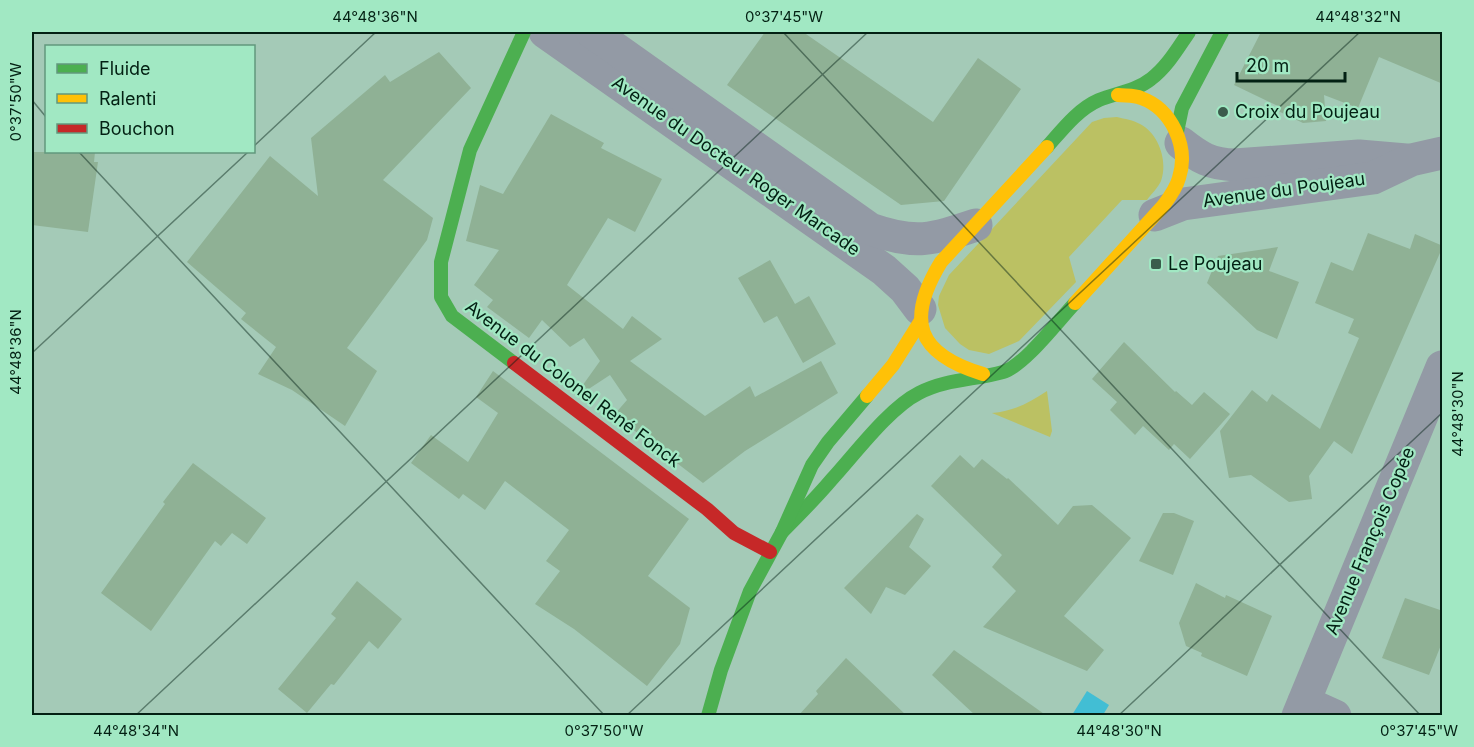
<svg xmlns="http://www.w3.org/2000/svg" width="1474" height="747" font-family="Inter,sans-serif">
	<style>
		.green { fill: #bbc163 }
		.water { fill: #42bed4 }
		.building { fill: #8fb195 }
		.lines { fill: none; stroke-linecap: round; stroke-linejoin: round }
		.street { stroke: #939aa5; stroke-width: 33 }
		.fast { stroke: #4caf50; stroke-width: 14 }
		.slow { stroke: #ffc107; stroke-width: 14 }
		.jam { stroke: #c62828; stroke-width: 14 }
		.ticks { fill: none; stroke: #032013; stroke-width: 1.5; stroke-opacity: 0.45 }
		.poi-dot { fill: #3b5c4c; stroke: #a1e8c3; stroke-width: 2 }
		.labels { text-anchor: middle; stroke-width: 4.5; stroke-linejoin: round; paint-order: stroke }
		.poi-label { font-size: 18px; fill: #032013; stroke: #a1e8c3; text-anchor: start }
		.street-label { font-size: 18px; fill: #032013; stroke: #a1e8c3 }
		.neatline { fill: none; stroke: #032013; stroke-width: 2 }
		.ticks-label { font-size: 15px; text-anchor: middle; fill: #032013 }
	</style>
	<rect width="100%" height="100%" fill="#a4cab7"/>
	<g class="green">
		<path d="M1117 117C1125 119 1133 120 1140 124 1159 134 1168 161 1161 181 1158 188 1151 194 1147 200H1122L1069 257 1076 282 1019 341 989 354 969 350 960 344 945 328 938 305 939 296 949 275 1092 122 1104 118Z"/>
		<path d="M1047 391 1052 431 1050 437 992 413C1014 411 1029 403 1047 391Z"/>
	</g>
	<polygon class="water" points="1087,691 1109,705 1103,715 1072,715"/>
	<g class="building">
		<polygon points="765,32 803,32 933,122 978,58 1021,89 944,201 901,205 727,85"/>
		<polygon points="1261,32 1443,32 1443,84 1379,57 1358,108 1324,95 1326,121 1303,123 1276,110 1278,106 1234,85"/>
		<polygon points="439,52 471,88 383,180 433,218 427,240 347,348 377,371 345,426 292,390 258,374 276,347 241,319 246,313 187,262 270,156 318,196 311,138 385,75 390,82"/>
		<polygon points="551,114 604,143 601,148 662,179 635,232 608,218 567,285 623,329 632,316 662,339 630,361 705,416 750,386 755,397 821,361 838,393 745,451 703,483 614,415 627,400 610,375 584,392 580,389 600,361 584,338 570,347 542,320 529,338 487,307 493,300 474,285 499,250 466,241 480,185 503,194"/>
		<polygon points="32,152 95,152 94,162 98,162 88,232 32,225"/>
		<polygon points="1368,233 1410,249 1415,234 1443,246 1352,454 1334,441 1309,476 1312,499 1289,502 1251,475 1229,478 1220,431 1252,390 1267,402 1272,394 1320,429 1359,338 1348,333 1354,319 1315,303 1331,262 1353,271"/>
		<polygon points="1278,247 1269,271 1299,282 1277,339 1257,330 1207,283 1218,256"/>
		<polygon points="770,260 795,304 809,296 836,344 803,363 777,316 764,323 738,278"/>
		<polygon points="1124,342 1175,392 1176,391 1192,405 1204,392 1230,414 1190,459 1174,444 1169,450 1143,426 1135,435 1110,410 1117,402 1092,379"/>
		<polygon points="493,371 689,519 648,576 690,608 680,644 647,686 574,629 535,604 560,571 546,561 569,530 505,481 485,510 463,494 459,499 411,463 431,435 468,462 498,413 476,397"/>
		<polygon points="960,455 974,468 982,459 1007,479 1008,478 1058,525 1073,506 1092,505 1131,538 1064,616 1104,650 1087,671 983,627 1016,591 992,567 1002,555 931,486"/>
		<polygon points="193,463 266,518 247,544 232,533 221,546 215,541 151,631 101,593 165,504 163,502"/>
		<polygon points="1163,513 1174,513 1194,521 1173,575 1139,561"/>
		<polygon points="917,514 924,519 909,547 931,566 905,595 886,587 871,614 844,588"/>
		<polygon points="357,581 402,619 378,649 369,641 334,685 331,684 307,713 278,689 336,618 331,614"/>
		<polygon points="1196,583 1225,598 1226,595 1272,616 1247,676 1201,656 1202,653 1186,646 1179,623"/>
		<polygon points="1405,598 1443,611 1443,640 1429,675 1382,658"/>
		<polygon points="954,650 1047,716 976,716 932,675"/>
		<polygon points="846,658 907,716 798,716 818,694 816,691"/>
	</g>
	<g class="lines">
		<g class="street">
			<polyline points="545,32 884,270 905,289 920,309"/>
			<path d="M592 32 870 229C916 245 931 240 976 225"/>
			<path d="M1181 143C1200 158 1210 164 1235 165L1359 156 1406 160"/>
			<polyline points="1155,215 1183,204 1373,178 1411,160 1442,153"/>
			<polyline points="1304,702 1335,716"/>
			<polyline points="1298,716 1442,367"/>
		</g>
		<g class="fast">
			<polyline points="1177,132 1182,108 1222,32"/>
			<path d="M1047 147C1062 130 1078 109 1099 100 1117 93 1136 91 1151 79 1167 67 1178 48 1189 32"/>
			<polyline points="514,363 452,316 441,297 441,262 470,150 524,32"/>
			<path d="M782 532C799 515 816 498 832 479 855 454 889 408 919 393 946 379 975 380 1003 372 1024 366 1058 321 1075 303"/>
			<polyline points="708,716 721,670 750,591 782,532 812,465 828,442 867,396"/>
		</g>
		<g class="slow">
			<path d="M1075 303 1163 206C1169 198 1176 189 1179 178 1189 147 1172 109 1141 98 1134 95 1126 96 1118 95"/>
			<path d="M983 374C917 354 905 321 941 262L1047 147"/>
			<polyline points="867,396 893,365 920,322"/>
		</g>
		<polyline class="jam" points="514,363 707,509 734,533 770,552"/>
	</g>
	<path class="ticks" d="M783 32 1421 716M32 100 46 117M254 146 376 32M79 152 605 716M32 353 248 152M135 716 868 32M626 716 1360 32M1118 716 1442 413"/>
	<g class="poi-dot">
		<circle cx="1223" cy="112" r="6"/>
		<rect x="1150" y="258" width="12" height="12" rx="3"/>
	</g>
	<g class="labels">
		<g class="poi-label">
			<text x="1235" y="118">Croix du Poujeau</text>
			<text x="1168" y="270">Le Poujeau</text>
		</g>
		<g class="street-label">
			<text transform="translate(736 166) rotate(35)" y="6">Avenue du Docteur Roger Marcade</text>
			<text transform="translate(1284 190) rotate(-8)" y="6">Avenue du Poujeau</text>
			<text transform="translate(573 384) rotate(37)" y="6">Avenue du Colonel René Fonck</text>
			<text transform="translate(1370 541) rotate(-67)" y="6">Avenue François Copée</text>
		</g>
	</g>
	<rect width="1474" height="747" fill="none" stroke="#a1e8c3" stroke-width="66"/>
	<rect x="45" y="45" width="210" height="108" fill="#a1e8c3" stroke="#62987d" stroke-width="1.5"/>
	<rect x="57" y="64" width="30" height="9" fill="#4caf50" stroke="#62987d" stroke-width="1.5"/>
	<text x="99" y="75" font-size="18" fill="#032013">Fluide</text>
	<rect x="57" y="94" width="30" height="9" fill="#ffc107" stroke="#62987d" stroke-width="1.5"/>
	<text x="99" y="105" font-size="18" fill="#032013">Ralenti</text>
	<rect x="57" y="124" width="30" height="9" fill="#c62828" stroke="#62987d" stroke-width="1.5"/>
	<text x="99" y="135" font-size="18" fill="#032013">Bouchon</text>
	<path d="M1237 72v9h108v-9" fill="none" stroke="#032013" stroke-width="3"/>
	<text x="1246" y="72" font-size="18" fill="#032013" stroke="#a1e8c3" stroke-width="4.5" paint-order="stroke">20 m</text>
	<rect x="33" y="33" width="1408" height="681" class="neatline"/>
	<g class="ticks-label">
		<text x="375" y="22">44°48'36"N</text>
		<text x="784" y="22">0°37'45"W</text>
		<text x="1358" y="22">44°48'32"N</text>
		<text transform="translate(16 102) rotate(-90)" y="5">0°37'50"W</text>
		<text transform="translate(16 352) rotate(-90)" y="5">44°48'36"N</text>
		<text transform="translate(1458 414) rotate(-90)" y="5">44°48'30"N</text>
		<text x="136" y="736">44°48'34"N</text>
		<text x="604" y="736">0°37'50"W</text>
		<text x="1119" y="736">44°48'30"N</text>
		<text x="1419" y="736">0°37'45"W</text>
	</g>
</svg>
